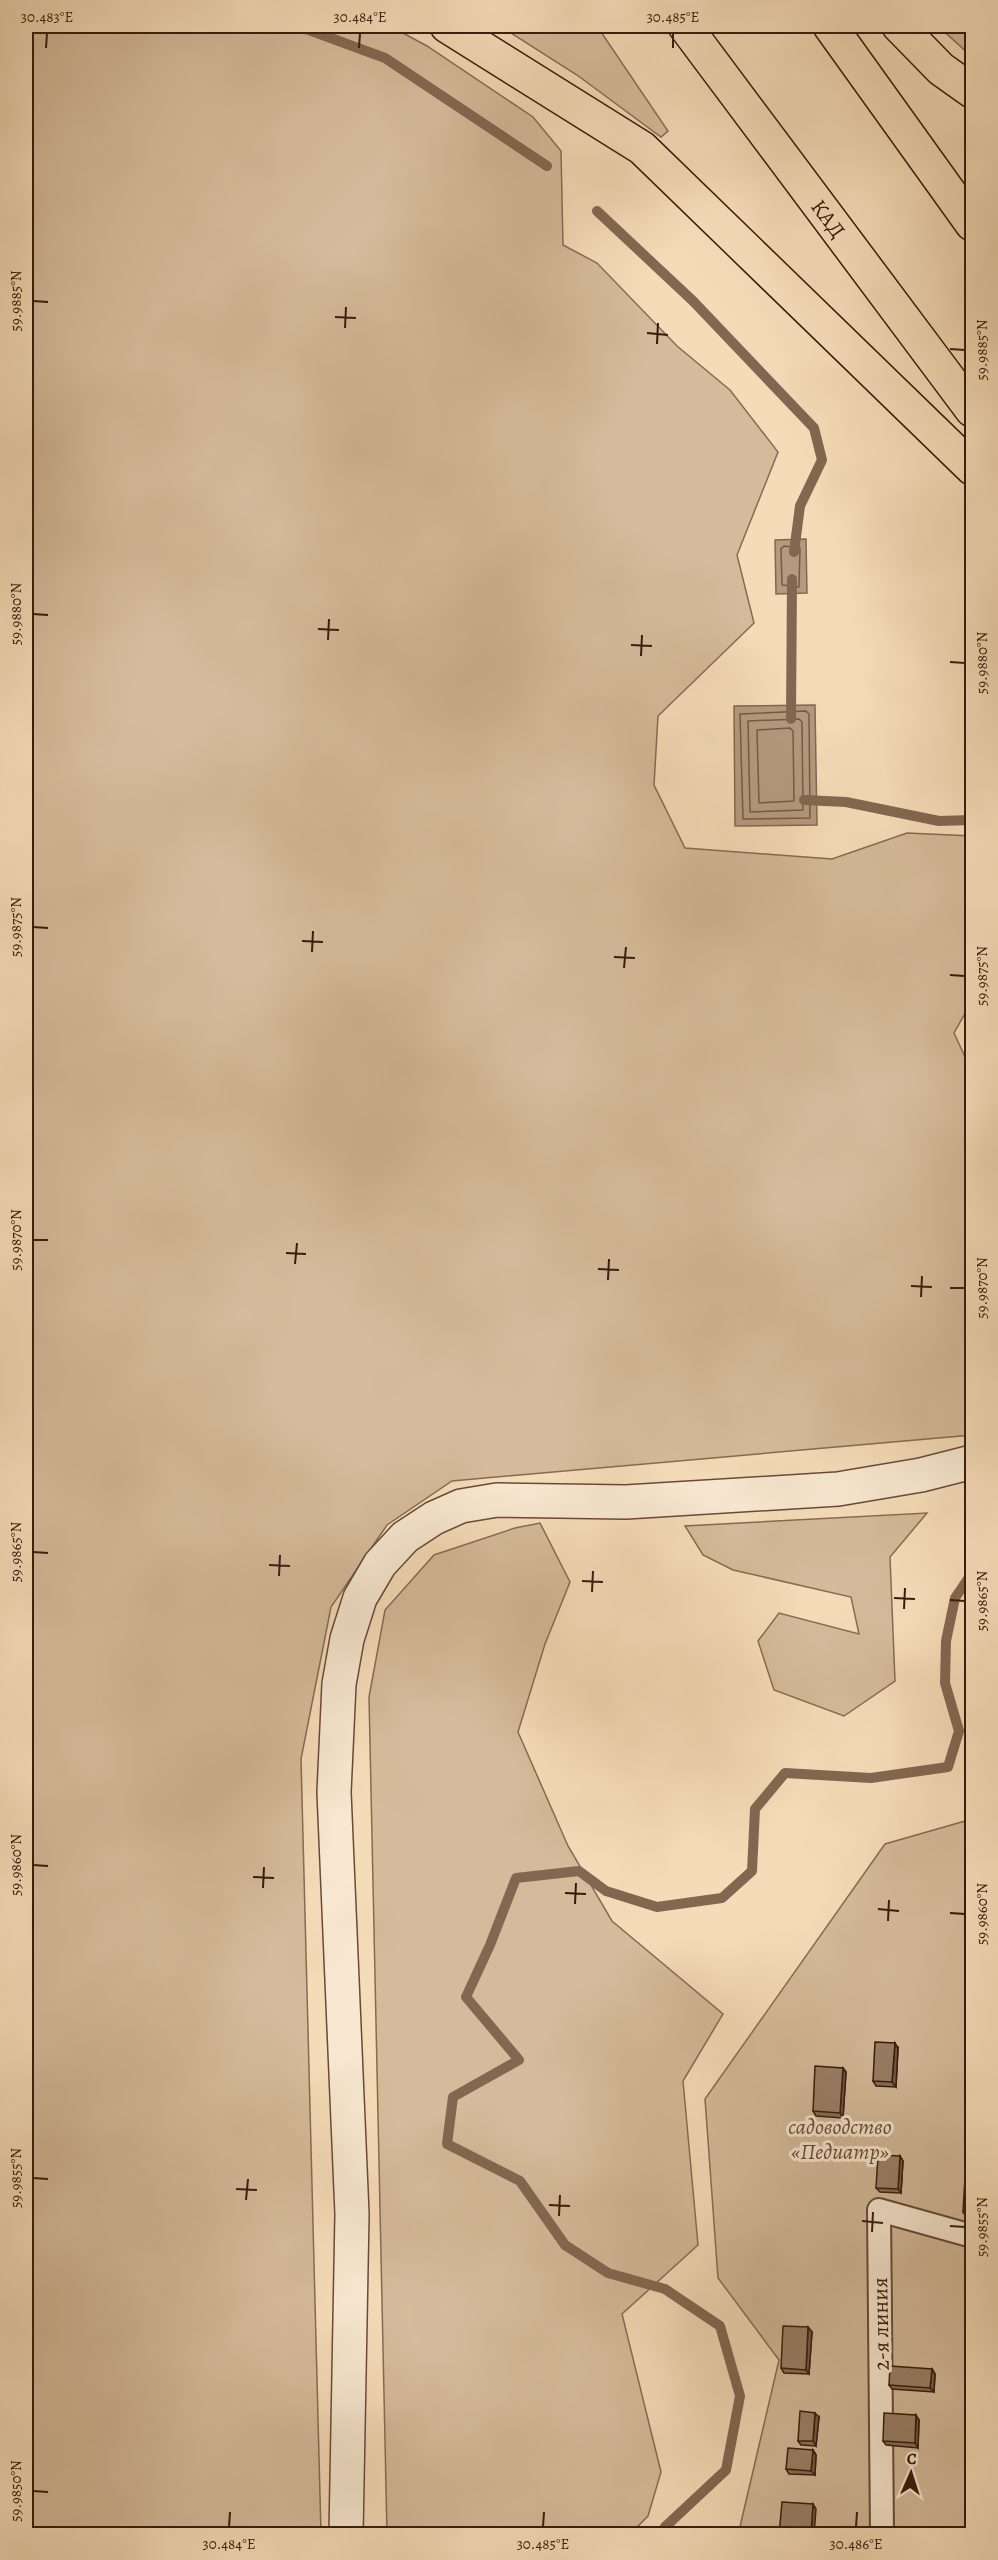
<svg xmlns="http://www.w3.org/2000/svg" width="998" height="2560" font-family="Alegreya,serif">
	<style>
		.green { fill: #d5bb9b; stroke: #866b54; stroke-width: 1.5 }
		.water { fill: #b49a7e; stroke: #826751; stroke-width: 1.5 }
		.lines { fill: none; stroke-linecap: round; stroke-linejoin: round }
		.shore { stroke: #755a46; stroke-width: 1.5 }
		.stream { stroke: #826751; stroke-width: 10 }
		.service-casing { stroke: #664b38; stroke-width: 26 }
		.minor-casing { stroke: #664b38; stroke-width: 36 }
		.primary-casing { stroke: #361b0d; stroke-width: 36 }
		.motorway-casing { stroke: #361b0d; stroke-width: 36 }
		.service { stroke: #f8e8d1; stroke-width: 22 }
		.minor { stroke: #f8e8d1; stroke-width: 33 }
		.primary { stroke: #f5dcb8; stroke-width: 33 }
		.motorway { stroke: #f5dcb8; stroke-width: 33 }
		.wall { fill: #846d58; stroke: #361b0d; stroke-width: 1.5 }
		.shaded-wall { fill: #6b5947; stroke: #361b0d; stroke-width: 1.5 }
		.building { fill: #997f66; stroke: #361b0d; stroke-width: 1.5 }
		.ticks { fill: none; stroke: #361b0d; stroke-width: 2 }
		.labels { text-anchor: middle; stroke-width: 6; stroke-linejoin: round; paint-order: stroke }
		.street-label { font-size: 22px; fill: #361b0d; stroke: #f8e8d1 }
		.park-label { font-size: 22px; font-style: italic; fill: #664b38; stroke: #f8e8d1 }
		.neatline { fill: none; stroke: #361b0d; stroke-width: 2 }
		.ticks-label { font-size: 15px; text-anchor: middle; fill: #361b0d }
	</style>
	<rect width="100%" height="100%" fill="#f5dcb8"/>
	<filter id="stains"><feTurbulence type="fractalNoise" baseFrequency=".00333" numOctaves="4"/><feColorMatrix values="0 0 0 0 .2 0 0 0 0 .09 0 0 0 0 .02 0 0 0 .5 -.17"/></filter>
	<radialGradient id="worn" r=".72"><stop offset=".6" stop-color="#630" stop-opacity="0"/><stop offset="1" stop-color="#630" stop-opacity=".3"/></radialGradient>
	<g class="green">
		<polygon points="26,26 390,26 427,46 533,117 561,151 563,245 597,263 677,346 730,390 778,452 737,555 754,623 658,716 654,785 685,848 832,859 907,833 972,836 972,1001 954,1033 972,1072 972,1340 965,1363 972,1382 972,1435 452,1481 387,1525 331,1607 301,1759 321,2534 26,2534"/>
		<polygon points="500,26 597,26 668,131 661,137 577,75"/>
		<polygon points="938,26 972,26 972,57 971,56"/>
		<polygon points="927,1513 890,1557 895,1681 844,1716 774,1690 758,1641 779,1613 859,1634 851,1597 733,1570 703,1555 685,1526"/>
		<polygon points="540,1523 570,1582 545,1644 518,1732 568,1846 612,1921 723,2014 683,2081 698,2245 622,2314 661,2472 648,2516 630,2534 387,2534 369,1697 385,1610 434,1555 515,1528"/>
		<polygon points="972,1819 972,2534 734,2534 739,2531 779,2360 718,2278 705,2099 885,1844"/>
	</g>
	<g class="water">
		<polygon points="806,539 807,593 776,594 775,540"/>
		<polygon points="815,705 817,825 735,826 734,706"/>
	</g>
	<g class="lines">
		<g class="shore">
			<polygon points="784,546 800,548 799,587 782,585 781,549"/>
			<polygon points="806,711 809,714 810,818 743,819 740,714"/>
			<polygon points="799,719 802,722 803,810 750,812 748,721"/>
			<polygon points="790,728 793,731 794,801 759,803 757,730"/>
		</g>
		<g class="stream">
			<polyline points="298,26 385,58 547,166"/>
			<polyline points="597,211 693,301 814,428 822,460 800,506 794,552"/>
			<polyline points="791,719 792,579"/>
			<polyline points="804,800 846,802 939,821 972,820"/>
			<polyline points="661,2534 665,2527 726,2470 740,2396 720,2326 665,2289 608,2273 565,2245 520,2181 447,2144 453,2097 519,2060 466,1997 490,1945 516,1878 579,1871 606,1891 657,1907 722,1898 752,1871 755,1809 785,1773 871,1778 948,1767 959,1731 945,1683 946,1641 955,1598 972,1573"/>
		</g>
		<defs>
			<polyline id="service" points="882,2534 879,2210 972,2236"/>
			<polyline id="minor" points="346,2534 352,2214 334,1792 339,1684 347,1639 360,1598 380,1564 405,1537 434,1518 461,1506 497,1500 626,1502 838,1489 921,1475 972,1462"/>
			<g id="primary">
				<polyline points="447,26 642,148 972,468"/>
				<polyline points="899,26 941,69 972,91"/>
			</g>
			<g id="motorway">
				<path id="s1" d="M685 26 972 410"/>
				<polyline points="830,26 972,224"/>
			</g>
		</defs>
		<use href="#service" class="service-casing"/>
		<use href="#minor" class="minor-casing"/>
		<use href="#primary" class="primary-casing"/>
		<use href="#motorway" class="motorway-casing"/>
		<use href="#service" class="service"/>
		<use href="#minor" class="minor"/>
		<use href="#primary" class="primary"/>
		<use href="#motorway" class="motorway"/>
	</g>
	<g class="wall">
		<polygon points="898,2048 896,2087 876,2086 873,2081"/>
		<polygon points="843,2068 846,2072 843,2118 816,2116 813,2111"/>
		<polygon points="900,2156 903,2161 901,2193 880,2192 876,2188"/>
		<polygon points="972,2177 972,2217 966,2217 963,2212"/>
		<polygon points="808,2327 812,2332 809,2374 784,2373 781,2368"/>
		<polygon points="932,2369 935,2374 934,2392 892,2389 889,2385"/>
		<polygon points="819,2417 816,2446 801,2445 798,2441"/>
		<polygon points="919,2420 918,2448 886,2445 883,2441"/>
		<polygon points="813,2450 816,2455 815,2475 789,2474 786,2469"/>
	</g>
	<g class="shaded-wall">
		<polygon points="895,2043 898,2048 896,2087 892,2082"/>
		<polygon points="843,2068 846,2072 843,2118 840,2113"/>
		<polygon points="900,2156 903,2161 901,2193 898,2189"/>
		<polygon points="808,2327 812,2332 809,2374 806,2370"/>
		<polygon points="932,2369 935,2374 934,2392 930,2388"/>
		<polygon points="815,2413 819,2417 816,2446 813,2441"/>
		<polygon points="916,2415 919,2420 918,2448 915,2443"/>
		<polygon points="813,2450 816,2455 815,2475 811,2471"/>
		<polygon points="813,2504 816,2509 814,2535 811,2535"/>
	</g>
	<g class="building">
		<polygon points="875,2042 895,2043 892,2082 873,2081"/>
		<polygon points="815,2066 843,2068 840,2113 813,2111"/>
		<polygon points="971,2128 972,2128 972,2161 969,2161"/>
		<polygon points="878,2155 900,2156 898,2189 876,2188"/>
		<polygon points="965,2177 972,2177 972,2213 963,2212"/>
		<polygon points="783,2326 808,2327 806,2370 781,2368"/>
		<polygon points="890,2366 932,2369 930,2388 889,2385"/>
		<polygon points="800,2411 815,2413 813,2441 798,2441"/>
		<polygon points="884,2413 916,2415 915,2443 883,2441"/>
		<polygon points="788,2448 813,2450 811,2471 786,2469"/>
		<polygon points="782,2502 813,2504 811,2535 779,2535"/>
	</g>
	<path class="ticks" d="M46 48 47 33M359 48 360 33M673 48V33M33 301 48 302M335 317 356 318M345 328 346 307M647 333 668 335M657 344 658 323M950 349 965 350M33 614 48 615M318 629 339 630M328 640 329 619M631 645 652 646M641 656 642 635M950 662 965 663M33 927 48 928M302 941 323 942M312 952 313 931M614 957 635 958M624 968 626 947M950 975 965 976M33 1240H48M286 1253 306 1254M295 1264 297 1243M598 1269 619 1270M608 1280 609 1259M911 1286 932 1287M950 1288H965M921 1297 922 1276M33 1552 48 1553M269 1565 290 1566M279 1576 280 1555M582 1581 603 1582M592 1592 593 1571M894 1598 915 1599M950 1600 965 1601M904 1609 905 1588M33 1865 48 1866M253 1877 274 1878M263 1888 264 1867M565 1893 586 1894M575 1904 576 1883M878 1909 899 1911M950 1913 965 1914M888 1921 889 1900M33 2178 48 2179M236 2189 257 2190M246 2200 248 2179M549 2205 570 2206M559 2216 560 2195M862 2221 883 2223M950 2226 965 2227M872 2232 873 2212M33 2491 48 2492M229 2527 230 2512M543 2527 544 2512M856 2527 857 2512"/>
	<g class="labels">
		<g class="street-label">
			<text dy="8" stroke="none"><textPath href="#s1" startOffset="240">КАД</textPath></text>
			<text transform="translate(880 2324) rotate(-91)" y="8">2-я линия</text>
		</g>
		<g class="park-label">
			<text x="840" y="2134">садоводство<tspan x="840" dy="25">«Педиатр»</tspan></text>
		</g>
	</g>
	<rect width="998" height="2560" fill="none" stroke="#f5dcb8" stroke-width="66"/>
	<g transform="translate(911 2473) rotate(3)" stroke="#f8e8d1" stroke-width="4.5" paint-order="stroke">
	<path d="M0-4.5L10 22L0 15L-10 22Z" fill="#361b0d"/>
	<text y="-9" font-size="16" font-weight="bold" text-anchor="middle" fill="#361b0d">С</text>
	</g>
	<rect x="33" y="33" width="932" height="2494" class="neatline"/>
	<g class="ticks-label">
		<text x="47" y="22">30.483°E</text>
		<text x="360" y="22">30.484°E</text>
		<text x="673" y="22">30.485°E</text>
		<text transform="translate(16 301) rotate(-90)" y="5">59.9885°N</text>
		<text transform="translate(982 350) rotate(-90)" y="5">59.9885°N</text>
		<text transform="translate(16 614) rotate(-90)" y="5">59.9880°N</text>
		<text transform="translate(982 663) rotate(-90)" y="5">59.9880°N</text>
		<text transform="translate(16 927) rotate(-90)" y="5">59.9875°N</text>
		<text transform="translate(982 976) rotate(-90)" y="5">59.9875°N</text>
		<text transform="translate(16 1240) rotate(-90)" y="5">59.9870°N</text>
		<text transform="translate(982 1288) rotate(-90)" y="5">59.9870°N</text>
		<text transform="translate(16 1552) rotate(-90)" y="5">59.9865°N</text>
		<text transform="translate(982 1601) rotate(-90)" y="5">59.9865°N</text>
		<text transform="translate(16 1865) rotate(-90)" y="5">59.9860°N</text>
		<text transform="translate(982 1914) rotate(-90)" y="5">59.9860°N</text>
		<text transform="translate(16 2178) rotate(-90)" y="5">59.9855°N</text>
		<text transform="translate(982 2227) rotate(-90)" y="5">59.9855°N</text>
		<text transform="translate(16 2491) rotate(-90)" y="5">59.9850°N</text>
		<text x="229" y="2549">30.484°E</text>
		<text x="543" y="2549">30.485°E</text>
		<text x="856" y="2549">30.486°E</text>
	</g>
	<rect width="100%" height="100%" filter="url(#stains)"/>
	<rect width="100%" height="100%" fill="url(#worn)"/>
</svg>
